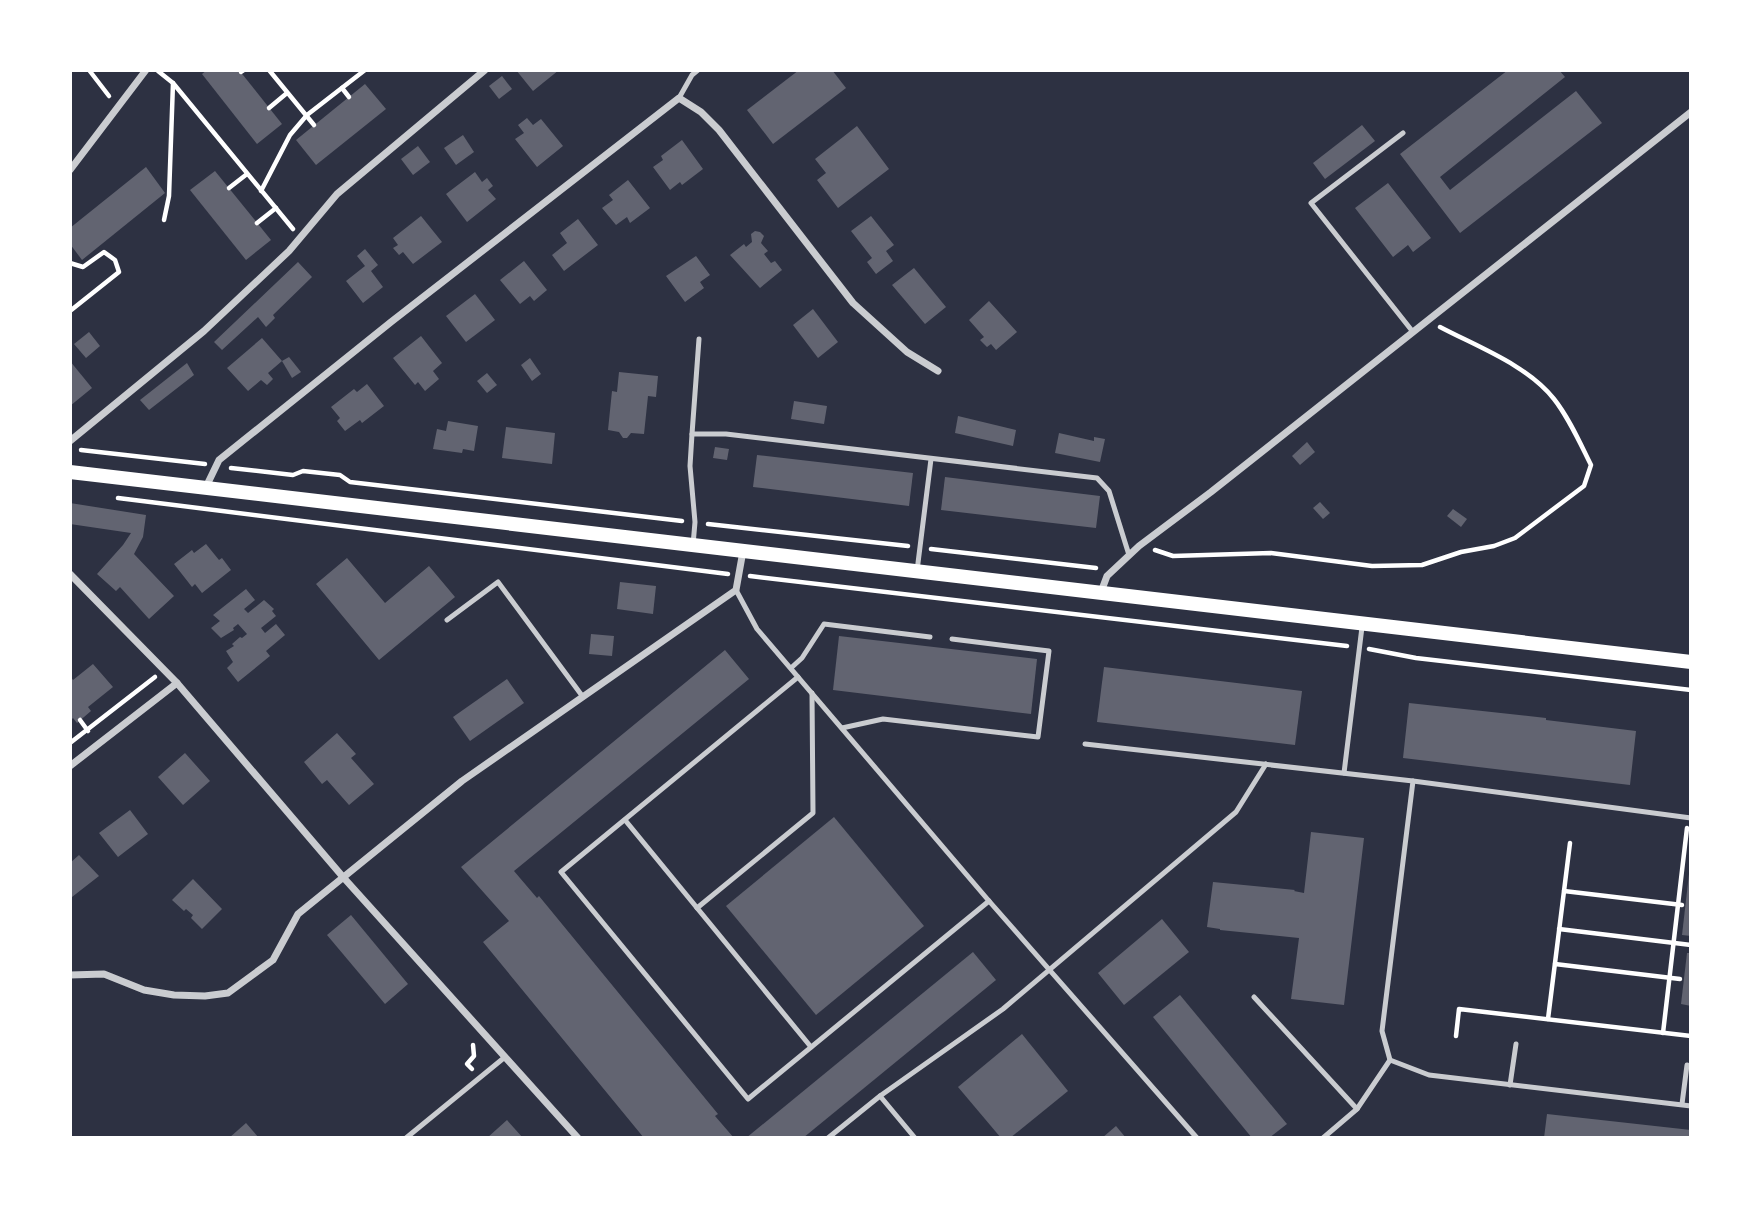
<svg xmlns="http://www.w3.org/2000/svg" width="1761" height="1208" font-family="'DM Sans',sans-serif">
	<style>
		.building { fill: #626471 }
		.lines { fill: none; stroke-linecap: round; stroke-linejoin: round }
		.path { stroke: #fff; stroke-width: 4.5 }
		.service { stroke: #caccd0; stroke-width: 5 }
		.minor { stroke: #caccd0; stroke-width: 7 }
		.secondary { stroke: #fff; stroke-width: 14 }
	</style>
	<rect width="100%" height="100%" fill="#2d3142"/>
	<g class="building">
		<polygon points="207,70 239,70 282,124 257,144 202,74"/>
		<polygon points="516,70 559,70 533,91"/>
		<polygon points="799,70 832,70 846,88 773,144 747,110"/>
		<polygon points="1508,70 1559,70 1565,77 1440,177 1450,190 1576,91 1602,123 1460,233 1400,154"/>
		<polygon points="502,76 512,89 499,99 489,86"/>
		<polygon points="365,84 386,109 316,165 296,140"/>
		<polygon points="527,118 533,125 541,119 563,146 537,167 515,139 524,133 518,125"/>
		<polygon points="1362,125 1375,141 1325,179 1313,163"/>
		<polygon points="857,126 889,169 838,208 817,180 826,173 815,159"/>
		<polygon points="463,135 474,152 456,165 444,148"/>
		<polygon points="682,140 703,169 682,185 680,182 670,190 653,167 663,160 661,156"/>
		<polygon points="418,146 430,162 413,175 401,159"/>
		<polygon points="146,167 165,193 82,260 70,244 70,228"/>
		<polygon points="215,171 271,240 246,260 190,190"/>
		<polygon points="475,172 482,182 487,178 493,186 488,190 496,199 467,222 446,194"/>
		<polygon points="628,180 650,208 630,223 627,217 616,225 602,208 613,200 609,195"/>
		<polygon points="1388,183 1431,238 1413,252 1408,245 1393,257 1355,208"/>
		<polygon points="421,216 442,242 413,264 403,252 399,255 393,248 398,245 393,238"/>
		<polygon points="871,216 894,245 886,251 893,261 876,274 867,262 872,258 851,231"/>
		<polygon points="578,219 598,245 564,271 552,255 567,243 560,233"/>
		<polygon points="755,231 760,232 764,236 761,243 768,251 764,254 771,263 775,261 782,270 760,288 730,255 744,244 746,247 752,242 751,234"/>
		<polygon points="365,249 378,265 371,271 383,287 363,303 346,281 365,266 357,256"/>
		<polygon points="696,256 710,275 700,282 704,288 685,302 666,276"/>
		<polygon points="524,261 547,290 534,301 530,296 520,304 500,280"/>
		<polygon points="298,262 312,277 273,315 275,318 266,327 258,317 222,350 214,342"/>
		<polygon points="914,268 946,307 925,324 892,285"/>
		<polygon points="475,294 495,320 466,342 446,316"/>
		<polygon points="989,301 1017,332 996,350 991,344 987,347 980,340 984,337 969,320"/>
		<polygon points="813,309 838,342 818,358 793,325"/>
		<polygon points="89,332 100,346 86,358 74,344"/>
		<polygon points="421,336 442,363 433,371 439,379 425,391 418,382 415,385 393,358"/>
		<polygon points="262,338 282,361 268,373 273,379 267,385 261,380 248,391 227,368"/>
		<polygon points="289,357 301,372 292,378 282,361"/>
		<polygon points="530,358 541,374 532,381 521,365"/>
		<polygon points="70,361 92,388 70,406"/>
		<polygon points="187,363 194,375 149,410 140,400"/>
		<polygon points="619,372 658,376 656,397 648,396 644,434 631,433 627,438 623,438 619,432 608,430 612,391 617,392"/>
		<polygon points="487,373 497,385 487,393 477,381"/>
		<polygon points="367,384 384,406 362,423 360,420 345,431 337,421 340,418 331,407 354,389 357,392"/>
		<polygon points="794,401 827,406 824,424 791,419"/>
		<polygon points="958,416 1016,430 1013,446 955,433"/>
		<polygon points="448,421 478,426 474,451 463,449 462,453 433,449 437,429 446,431"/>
		<polygon points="506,427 555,433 552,464 502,458"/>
		<polygon points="1059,433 1094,441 1094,437 1105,439 1100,462 1055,453"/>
		<polygon points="1307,442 1315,452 1300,465 1292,456"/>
		<polygon points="715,447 729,449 727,460 713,458"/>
		<polygon points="757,455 913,473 909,506 753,487"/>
		<polygon points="945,477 1100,496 1096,528 941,510"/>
		<polygon points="1320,502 1330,513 1323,519 1313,508"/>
		<polygon points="70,503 146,515 143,537 134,554 174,596 149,619 120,587 116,591 97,574 123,545 131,533 70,524"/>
		<polygon points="1453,509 1467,519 1461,527 1447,516"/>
		<polygon points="206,544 219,560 222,558 231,570 202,593 195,584 192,587 174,564 192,550 194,553"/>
		<polygon points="347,558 385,603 429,566 455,597 379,660 316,584"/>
		<polygon points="620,582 656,586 653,614 617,609"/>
		<polygon points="246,589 255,600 244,609 248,613 264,600 274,609 272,611 276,616 261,628 265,633 276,624 285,635 266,651 270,656 238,682 227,668 233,662 226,651 234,646 232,644 240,637 242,638 247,634 238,624 233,628 234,630 221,638 211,628 220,621 213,615"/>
		<polygon points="591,634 614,636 612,656 589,654"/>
		<polygon points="839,636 1037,659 1031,714 833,690"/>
		<polygon points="725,650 749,679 514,871 537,898 539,896 718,1114 715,1116 734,1138 644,1138 483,942 509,921 461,867"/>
		<polygon points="93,664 113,687 88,707 91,711 77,723 73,718 70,721 70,676 73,680"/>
		<polygon points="1104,667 1302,691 1295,745 1097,722"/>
		<polygon points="507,679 524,703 470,741 453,717"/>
		<polygon points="1409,703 1546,718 1546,720 1636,731 1630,785 1403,758"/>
		<polygon points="337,733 356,754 351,758 374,784 349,805 327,780 322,784 304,762"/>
		<polygon points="185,753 210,781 183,805 158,777"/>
		<polygon points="130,810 148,834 118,857 99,833"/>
		<polygon points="834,817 924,926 816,1015 726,906"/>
		<polygon points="1311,832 1364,838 1344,1005 1291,999 1299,938 1220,930 1220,929 1207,927 1213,882 1295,890 1294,891 1304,893"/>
		<polygon points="79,855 99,876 72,897 70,894 70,863"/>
		<polygon points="1689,874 1691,874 1691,936 1682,935"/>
		<polygon points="193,879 222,909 202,929 191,918 193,915 186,909 184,911 172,900"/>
		<polygon points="351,915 408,984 385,1004 327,935"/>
		<polygon points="1162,919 1189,952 1124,1005 1098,973"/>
		<polygon points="973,952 996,980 803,1138 746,1138"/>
		<polygon points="1687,953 1691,953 1691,1006 1681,1004"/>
		<polygon points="1180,995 1287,1124 1269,1138 1252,1138 1153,1017"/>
		<polygon points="1022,1034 1068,1091 1010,1138 1001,1138 958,1087"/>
		<polygon points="1547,1114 1691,1130 1691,1138 1544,1138"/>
		<polygon points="507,1120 523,1138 487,1138"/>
		<polygon points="246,1123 259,1138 229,1138"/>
		<polygon points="1116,1126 1126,1138 1102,1138"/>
	</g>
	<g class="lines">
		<g class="path">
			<polyline points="89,70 109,96"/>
			<polyline points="269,70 314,125"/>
			<polyline points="158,71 173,83 293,229"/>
			<polyline points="241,72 244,70"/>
			<polyline points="342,88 349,97"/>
			<polyline points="269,108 287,93"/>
			<polyline points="229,188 247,174"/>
			<polyline points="261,191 290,135 307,115 365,70"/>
			<polyline points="164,220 169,196 173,83"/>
			<polyline points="257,223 276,208"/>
			<polyline points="70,263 83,267 104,252 115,260 119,272 70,311"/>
			<polyline points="81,450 205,464"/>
			<polyline points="231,468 293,475 303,471 340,475 350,482 682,521"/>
			<polyline points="118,498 728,574"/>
			<polyline points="708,524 908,546"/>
			<polyline points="931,549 1096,568"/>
			<path d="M1155 550 1173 556 1271 553 1372 566 1422 565 1461 552 1494 546 1515 538 1584 486 1591 465C1580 443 1569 418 1554 399 1527 365 1478 347 1440 327"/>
			<polyline points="750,576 1347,646"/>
			<polyline points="1369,649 1416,658 1691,690"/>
			<polyline points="80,720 88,731"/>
			<polyline points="70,743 155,677"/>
			<polyline points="1564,891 1682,905"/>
			<polyline points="1559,929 1691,945"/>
			<polyline points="1555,964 1680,979"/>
			<polyline points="1548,1019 1570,843"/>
			<polyline points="1663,1033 1687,828"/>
			<polyline points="1456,1036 1459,1009 1691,1036"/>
			<polyline points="472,1069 467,1064 474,1056 473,1045"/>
		</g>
		<g class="service">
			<polyline points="679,98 692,75 698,70"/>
			<polyline points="1403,133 1311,203 1413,332"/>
			<polyline points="692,434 699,339"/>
			<polyline points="693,545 695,522 690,466 692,434 726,434 1097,478 1109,491 1129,555"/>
			<polyline points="917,571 931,459"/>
			<polyline points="736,590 757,629 989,901 1197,1138"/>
			<polyline points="447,620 498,582 583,697"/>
			<polyline points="791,668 802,658 824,624 930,637"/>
			<polyline points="798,677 561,872 748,1099 989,901"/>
			<polyline points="842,728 883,719 1038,737 1049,651 952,639"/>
			<polyline points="1085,744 1413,781 1691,818"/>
			<polyline points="1344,773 1362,627"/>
			<polyline points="1413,781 1382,1031 1390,1060 1429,1075 1691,1106"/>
			<polyline points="625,820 811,1047"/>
			<polyline points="697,908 813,813 812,693"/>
			<polyline points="1254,997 1357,1109"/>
			<polyline points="1510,1085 1516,1044"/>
			<polyline points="880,1096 915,1138"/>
			<polyline points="1682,1104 1687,1065"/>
			<polyline points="406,1138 505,1057"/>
			<polyline points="828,1138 880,1096 1003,1009 1236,812 1266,764"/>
			<polyline points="1323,1138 1357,1109 1390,1060"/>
		</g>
		<g class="minor">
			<polyline points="70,170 146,70"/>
			<polyline points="70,441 204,331 289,251 337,194 485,70"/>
			<polyline points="206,487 219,460 391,322 679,98 701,112 719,130 853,303 907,352 938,371"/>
			<polyline points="70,574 177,683 343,877 578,1138"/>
			<polyline points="1101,592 1107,576 1139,546 1211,492 1691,112"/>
			<polyline points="70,766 177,683"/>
			<polyline points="70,975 104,974 144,990 174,995 205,996 228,993 273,960 298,914 462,781 736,590 743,551"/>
		</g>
		<polyline class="secondary" points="70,472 1691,662"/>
	</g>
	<rect width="1761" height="1208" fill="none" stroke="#ffffff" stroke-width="144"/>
</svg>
